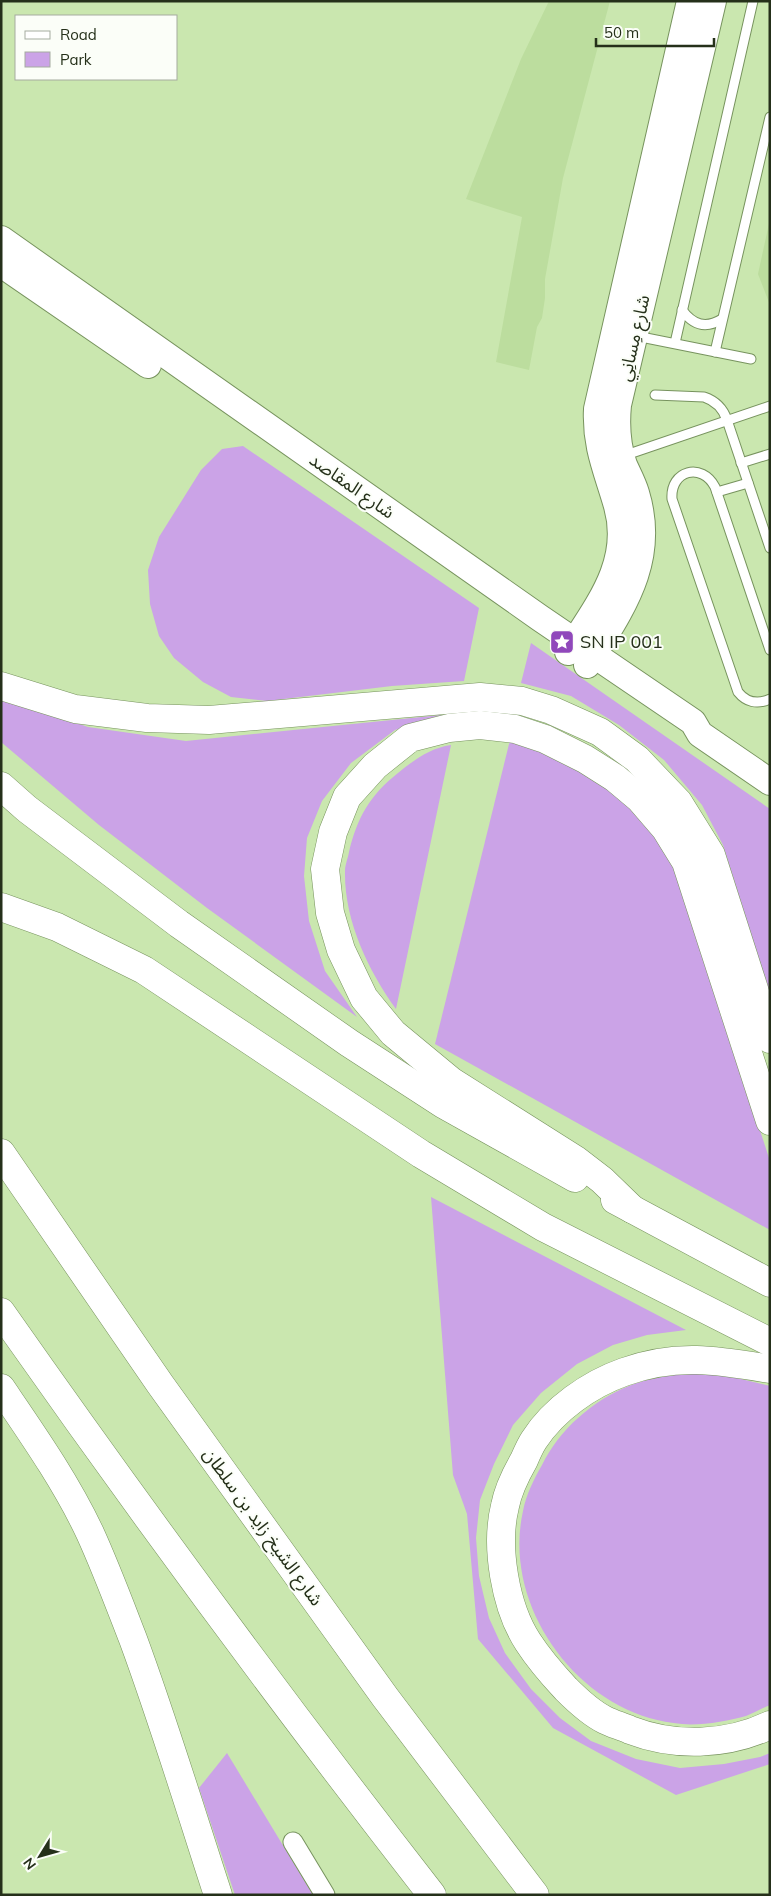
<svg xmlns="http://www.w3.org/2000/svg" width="771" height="1896" font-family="Mulish,'Noto Sans Arabic',sans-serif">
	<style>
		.built { fill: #bcdd9e }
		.green { fill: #cba3e7 }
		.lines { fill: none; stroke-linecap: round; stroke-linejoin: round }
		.lane-casing { stroke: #77935e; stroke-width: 11 }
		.street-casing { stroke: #77935e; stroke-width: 21 }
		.secondary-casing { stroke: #77935e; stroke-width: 28 }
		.highway-casing { stroke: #77935e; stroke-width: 29 }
		.lane { stroke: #fff; stroke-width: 9 }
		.street { stroke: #fff; stroke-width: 19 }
		.secondary { stroke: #fff; stroke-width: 26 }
		.highway { stroke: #fff; stroke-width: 28 }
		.labels { text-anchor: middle; stroke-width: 4; stroke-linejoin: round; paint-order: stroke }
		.street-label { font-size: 18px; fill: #25301a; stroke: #fbfef8 }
		.poi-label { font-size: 18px; fill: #25301a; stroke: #fbfef8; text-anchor: start }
	</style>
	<rect width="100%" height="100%" fill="#cae7af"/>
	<g class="built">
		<polygon points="549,1 610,1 563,178 545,279 545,298 542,318 537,327 529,370 496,362 522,217 466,199 521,59"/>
		<polygon points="770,219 770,305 758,274"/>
	</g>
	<g class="green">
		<polygon points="243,446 479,608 464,681 392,686 267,701 231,697 203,682 174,658 159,636 150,604 148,570 159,537 201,470 222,449"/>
		<polygon points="531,643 770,809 770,995 723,845 702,805 664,760 619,725 571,696 521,683"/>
		<polygon points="1,696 88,727 186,741 451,714 395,730 351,763 322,801 307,838 304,876 309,921 325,971 357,1017 207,908 99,825 1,742"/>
		<polygon points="511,736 544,744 634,804 674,867 770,1161 770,1230 435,1044"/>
		<path d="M451 745 396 1009C368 970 344 920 345 871 345 865 348 858 349 852 357 818 370 795 398 773 414 760 430 748 451 745Z"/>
		<polygon points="431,1197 686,1330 647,1335 613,1345 577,1364 541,1393 513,1425 494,1464 480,1500 476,1538 479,1576 489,1618 505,1653 531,1689 560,1718 591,1741 636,1759 680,1768 724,1764 760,1757 770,1753 770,1764 676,1795 553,1728 478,1639 467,1514 453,1475"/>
		<path d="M688 1373 720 1374 770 1386V1705C762 1708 754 1713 746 1716 729 1721 700 1726 682 1724 582 1717 501 1609 523 1511 526 1495 534 1479 542 1465 559 1430 593 1400 629 1386 648 1378 668 1376 688 1373Z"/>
		<polygon points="227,1753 313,1895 235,1895 199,1788"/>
	</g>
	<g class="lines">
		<defs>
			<g id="lane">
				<path d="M682 310C693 325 706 329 722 319"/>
				<polyline points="636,336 751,359"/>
				<polyline points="675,343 753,1"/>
				<polyline points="715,352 770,117"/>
				<path d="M655 395 704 397C716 401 723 408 727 420L770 548"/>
				<polyline points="623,456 770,406"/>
				<polyline points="741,463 770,454"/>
				<polyline points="717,492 748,483"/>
				<path d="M770 650 715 487C702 462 670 470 672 499L738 692C746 702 757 705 770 699"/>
			</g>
			<polyline id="street" points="293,1842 325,1895"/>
			<g id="secondary">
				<polyline points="1,239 540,618 693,722 700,734 770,782"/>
				<polyline points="1,264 148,365"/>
				<path d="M568 652C597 606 633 563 617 506 607 471 595 446 597 409L690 1"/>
				<path d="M587 665C621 609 657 562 636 493 633 483 628 474 624 465 617 445 616 426 618 405L713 1"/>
			</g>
			<g id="highway">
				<polyline points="1,686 75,709 147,718 209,720 480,697 522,701 551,710 600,732 637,759 678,802 711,855 770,1039"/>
				<polyline points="1,786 27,809 179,924 349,1043 443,1104 575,1178"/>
				<polyline points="1,907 57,927 144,970 421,1154 543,1227 770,1342"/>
				<polyline points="1,1153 160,1384 385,1697 535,1895"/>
				<polyline points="615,1200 770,1283"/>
				<polyline points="632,1209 602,1180 576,1160 451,1081 393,1033 364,998 341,950 330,913 325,869 333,832 347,797 375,766 410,738 449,728 480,725 515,729 545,739 585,759 615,778 640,799 665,828 686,862 770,1121"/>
				<path d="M1 1312C140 1510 283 1704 432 1895"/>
				<path d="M770 1369C717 1360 676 1353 624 1372 590 1384 554 1409 534 1440 530 1446 527 1453 524 1460 516 1474 508 1490 505 1506 495 1546 505 1607 528 1642 539 1659 552 1674 566 1689 577 1700 591 1713 605 1720 613 1724 621 1726 630 1730 674 1747 726 1746 770 1725"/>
				<path d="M1 1388C33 1435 66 1482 90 1533 106 1568 119 1603 133 1639 164 1723 190 1809 218 1895"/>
			</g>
		</defs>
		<use href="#lane" class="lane-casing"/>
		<use href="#street" class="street-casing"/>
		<use href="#secondary" class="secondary-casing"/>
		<use href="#highway" class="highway-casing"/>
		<use href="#lane" class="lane"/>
		<use href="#street" class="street"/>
		<use href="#secondary" class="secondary"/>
		<use href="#highway" class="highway"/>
	</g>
	<defs>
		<symbol id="sight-square" viewBox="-11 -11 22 22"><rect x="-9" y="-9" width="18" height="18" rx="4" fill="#9048bb" stroke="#fbfef8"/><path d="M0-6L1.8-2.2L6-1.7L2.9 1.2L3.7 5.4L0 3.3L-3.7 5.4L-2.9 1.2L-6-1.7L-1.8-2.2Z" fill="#fff"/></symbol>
	</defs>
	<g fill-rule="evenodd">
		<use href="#sight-square" x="548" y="628" width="28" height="28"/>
	</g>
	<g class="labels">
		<g class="street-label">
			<text transform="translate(634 338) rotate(-77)" y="6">شارع مِسانِي</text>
			<text transform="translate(352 486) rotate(35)" y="6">شارع المقاصد</text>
			<text transform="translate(263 1527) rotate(54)" y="6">شارع الشيخ زايد بن سلطان</text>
		</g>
		<g class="poi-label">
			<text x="580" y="648">SN IP 001</text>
		</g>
	</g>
	<rect width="771" height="1896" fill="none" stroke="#25301a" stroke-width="5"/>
	<rect x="15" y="15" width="162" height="65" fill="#fbfef8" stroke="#a5ac9f"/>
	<rect x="25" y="31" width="25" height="8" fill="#ffffff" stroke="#a5ac9f"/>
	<text x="60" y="40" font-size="15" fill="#25301a">Road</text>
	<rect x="25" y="52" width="25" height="15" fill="#cba3e7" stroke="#a5ac9f"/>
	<text x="60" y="65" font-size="15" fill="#25301a">Park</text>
	<g transform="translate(40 1856) rotate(233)" stroke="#fbfef8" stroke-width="4" paint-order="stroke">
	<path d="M0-4L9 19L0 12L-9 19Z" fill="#25301a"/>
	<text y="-8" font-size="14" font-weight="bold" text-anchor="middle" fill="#25301a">N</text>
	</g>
	<path d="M596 38v8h118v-8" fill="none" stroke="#25301a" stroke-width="2.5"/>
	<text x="604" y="38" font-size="15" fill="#25301a" stroke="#fbfef8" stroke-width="4" paint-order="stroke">50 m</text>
</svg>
